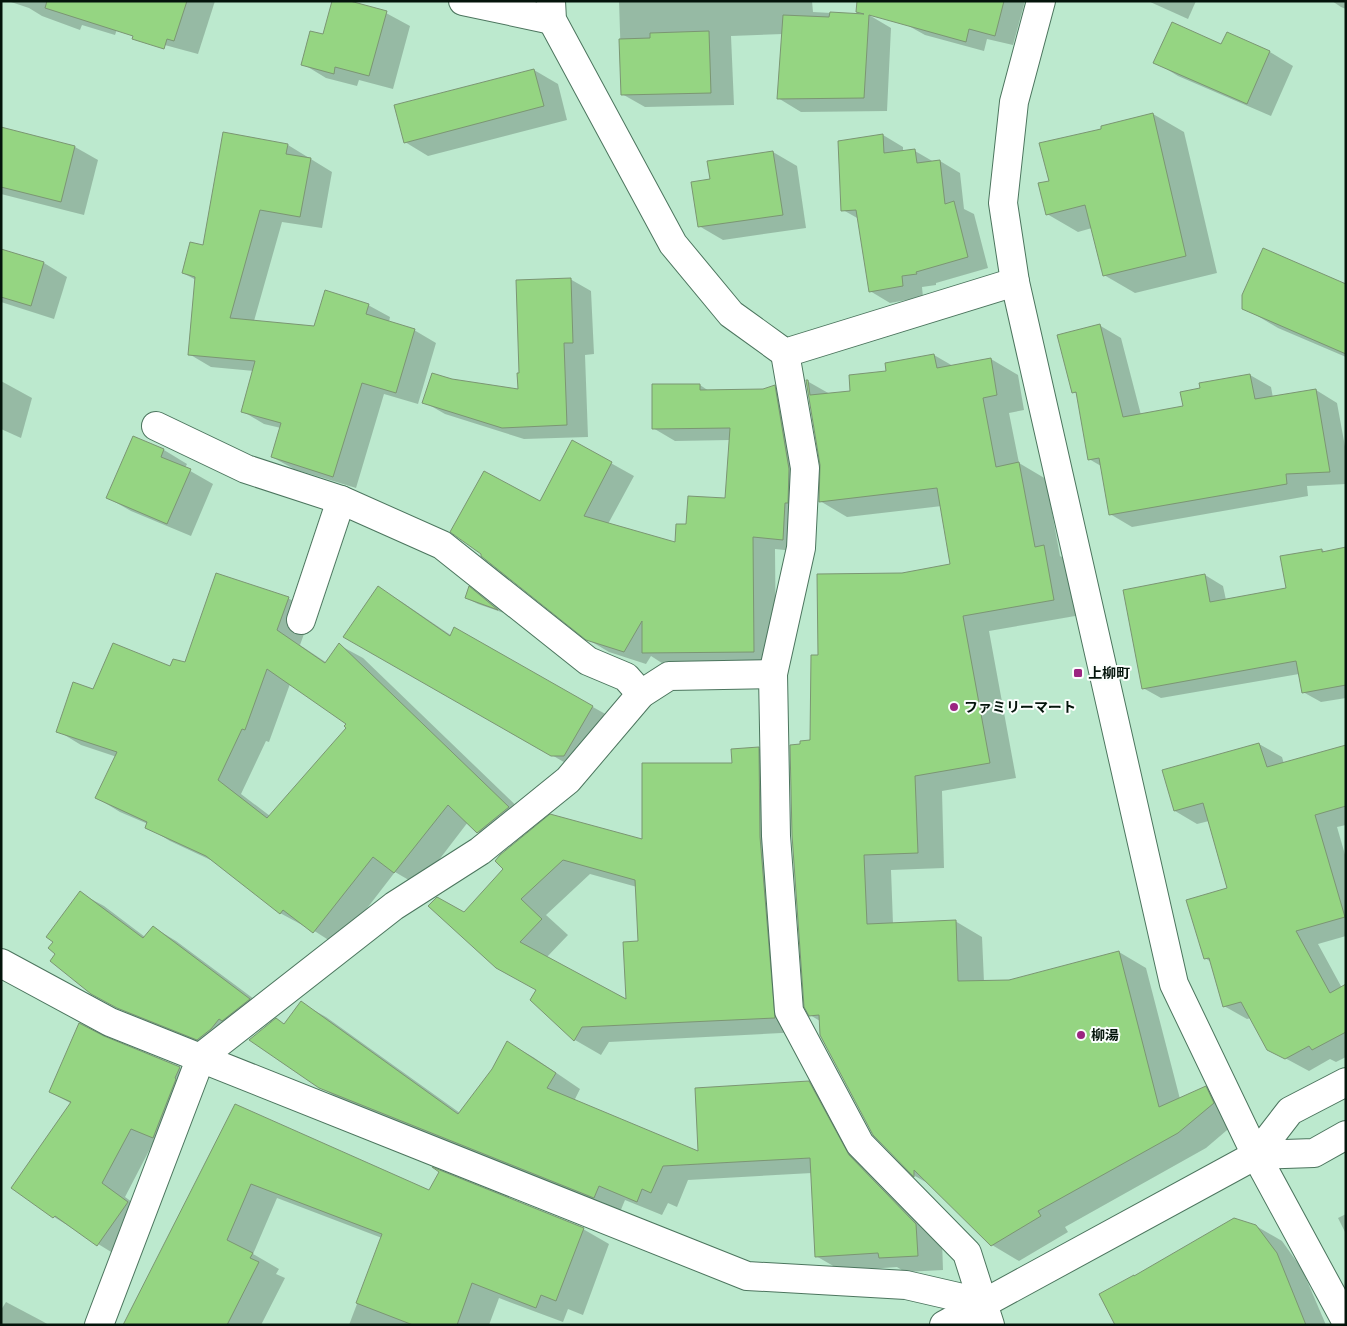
<svg xmlns="http://www.w3.org/2000/svg" width="1347" height="1326" font-family="'Roboto Serif','Noto Sans JP',serif">
	<style>
		.shadow { fill: #0003; fill-rule: evenodd }
		.building { fill: #95d582; stroke: #7b9673; fill-rule: evenodd }
		.lines { fill: none; stroke-linecap: round; stroke-linejoin: round }
		.minor-casing { stroke: #4c755e; stroke-width: 30 }
		.minor { stroke: #fff; stroke-width: 28 }
		.poi-dot { fill: #9b2581; stroke: #fafefc; stroke-width: 2 }
		.labels { text-anchor: middle; stroke-width: 4; stroke-linejoin: round; paint-order: stroke }
		.poi-label { font-size: 14px; font-weight: bold; fill: #04140b; stroke: #fafefc; text-anchor: start }
	</style>
	<rect width="100%" height="100%" fill="#bce9ce"/>
	<g class="shadow">
		<polygon points="8,1 127,1 115,35 82,25 80,30 42,16 29,8"/>
		<polygon points="152,1 215,1 198,54 161,44"/>
		<polygon points="619,1 812,1 813,12 869,15 891,28 887,111 801,112 778,98 783,34 731,36 734,105 645,107 622,94"/>
		<polygon points="913,1 1025,1 1013,45 987,39 984,51 925,35 907,25"/>
		<polygon points="1148,1 1196,1 1188,19"/>
		<polygon points="1332,1 1346,1 1346,9 1341,7"/>
		<polygon points="386,13 410,26 393,89 359,80 357,86 326,78 303,64 324,35"/>
		<polygon points="1227,34 1270,52 1293,66 1271,116 1178,76 1155,62 1222,46"/>
		<polygon points="534,70 558,84 567,120 428,156 405,142"/>
		<polygon points="1153,114 1184,132 1217,273 1135,293 1104,275 1092,228 1078,232 1047,214 1050,182 1103,130"/>
		<polygon points="1,128 75,147 98,160 84,215 1,194"/>
		<polygon points="883,135 903,147 903,152 915,151 934,162 940,161 960,173 964,209 974,214 988,268 936,283 936,285 922,287 923,297 890,303 870,291 859,219 843,210"/>
		<polygon points="288,145 332,172 322,228 282,222 254,321 315,327 368,305 390,317 389,322 414,330 436,343 418,404 384,394 356,488 294,469 272,457 281,428 264,424 242,411 254,371 211,367 189,354 196,280 183,273"/>
		<polygon points="773,152 797,166 806,228 723,240 699,226 711,180"/>
		<polygon points="1,250 44,263 67,277 54,319 1,302"/>
		<polygon points="570,279 591,291 594,354 585,355 588,437 524,439 445,414 424,402 452,380 519,391"/>
		<polygon points="1346,285 1346,357 1278,328 1244,308"/>
		<polygon points="1099,325 1121,338 1141,415 1184,407 1250,375 1271,387 1273,398 1316,390 1337,403 1346,452 1346,484 1307,486 1308,496 1132,527 1110,514 1101,466 1089,459 1078,394 1073,392"/>
		<polygon points="934,355 953,366 991,359 1018,375 1024,410 1009,413 1019,463 1046,479 1060,556 1071,562 1081,615 989,631 1016,778 942,791 944,868 891,870 893,924 955,921 982,937 984,982 1009,981 1119,952 1146,968 1180,1099 1206,1087 1233,1103 1240,1119 1206,1148 1065,1227 1068,1232 1019,1261 992,1245 931,1185 915,1176 874,1134 820,1021 810,1015 811,741 819,657 902,574 952,565 942,506 847,517 820,501 822,465 807,381 830,394 851,392 887,372"/>
		<polygon points="1,381 32,398 21,438 1,429"/>
		<polygon points="700,385 709,391 764,390 775,387 796,399 804,552 775,549 776,663 665,665 651,656 646,664 609,652 587,639 540,503 573,442 634,476 608,524 676,544 687,526 726,499 730,440 675,441 653,428"/>
		<polygon points="134,437 164,450 187,464 185,468 213,484 191,536 131,511 108,498"/>
		<polygon points="1346,548 1346,698 1321,702 1303,692 1299,674 1161,698 1143,688 1205,575 1223,586 1226,600 1288,589 1322,550 1326,552"/>
		<polygon points="378,588 402,602 452,636 454,629 616,720 576,769 345,636"/>
		<polygon points="470,588 481,595 504,613 478,604 466,598"/>
		<path d="M288 598 312 612 300 645 327 663 339 645 363 658 532 821 502 846 478 832 468 822 419 886 395 872 338 946 305 925 304 926 280 913 215 862 170 841 147 827 148 824 120 812 97 798 117 757 81 745 58 731 94 691 186 664ZM290 684 348 723V728L270 816 241 794 266 741 269 742Z"/>
		<polygon points="1259,744 1282,757 1284,764 1346,747 1346,825 1337,827 1346,858 1346,936 1318,944 1342,988 1346,986 1346,1057 1336,1062 1330,1059 1309,1071 1268,1049 1251,1018 1247,1019 1224,1006 1211,962 1205,958 1228,889 1209,821 1197,824 1175,811"/>
		<path d="M758 748 785 764 801 1032 609 1042 601 1055 575 1040 532 1000 537 990 464 914 505 869 643 841 733 764ZM590 874 637 887 640 942 627 1001 546 958 568 935 546 915Z"/>
		<polygon points="80,893 104,906 145,937 153,927 176,941 273,1013 222,1053 142,1021 116,1007 57,954"/>
		<polygon points="301,1003 326,1017 460,1113 493,1070 508,1043 533,1057 580,1089 574,1101 700,1153 809,1083 834,1098 942,1240 943,1270 905,1272 897,1267 842,1271 816,1256 812,1173 688,1180 677,1207 668,1203 662,1215 625,1200 620,1212 346,1103 320,1087 276,1019 285,1025"/>
		<polygon points="104,1038 180,1068 203,1081 177,1151 154,1141 125,1197 151,1216 121,1258 54,1217 12,1187 72,1104 50,1092"/>
		<polygon points="235,1106 430,1191 583,1229 609,1244 583,1315 568,1309 563,1322 499,1298 489,1325 349,1325 382,1238 277,1198 253,1254 279,1269 276,1274 285,1278 261,1325 141,1325"/>
		<polygon points="1346,1214 1346,1234 1338,1218"/>
		<polygon points="1256,1226 1282,1241 1302,1269 1326,1325 1117,1325"/>
		<polygon points="6,1302 42,1321 49,1325 1,1325 1,1310"/>
	</g>
	<g class="building">
		<polygon points="47,1 187,1 174,41 167,39 164,49 132,39 133,36 45,8"/>
		<polygon points="332,1 350,1 387,11 369,76 335,67 334,74 301,65 310,31 323,34"/>
		<polygon points="857,1 1004,1 995,36 969,29 966,42 869,15 864,98 777,99 783,15 829,17 830,12 864,14 856,12"/>
		<polygon points="1172,22 1221,44 1227,32 1270,51 1247,104 1153,63"/>
		<polygon points="709,31 711,93 621,95 619,39 650,38 650,33"/>
		<polygon points="534,69 544,106 404,143 394,105"/>
		<polygon points="1153,113 1186,256 1103,276 1085,205 1046,215 1038,183 1049,181 1039,143 1101,129 1101,126"/>
		<polygon points="1,127 75,146 61,202 1,187"/>
		<polygon points="223,132 288,144 286,154 311,158 300,217 260,210 230,318 314,326 325,290 369,304 366,314 415,329 396,393 362,383 333,477 271,457 281,423 241,412 255,361 188,355 195,277 182,273 190,242 203,245"/>
		<polygon points="883,134 884,153 915,149 917,163 940,160 945,204 954,201 968,257 916,272 917,274 902,276 903,286 869,292 856,210 841,211 838,141"/>
		<polygon points="773,151 783,215 698,227 691,182 710,179 707,161"/>
		<polygon points="1263,248 1346,284 1346,354 1242,309 1242,295"/>
		<polygon points="1,249 44,262 31,306 1,297"/>
		<polygon points="571,278 573,343 564,343 567,425 502,428 422,403 432,373 452,379 518,389 517,373 519,373 516,280"/>
		<polygon points="1100,324 1123,417 1183,406 1180,392 1200,388 1199,383 1250,374 1255,399 1316,389 1330,472 1286,474 1287,484 1109,515 1099,458 1088,460 1076,392 1072,393 1057,335"/>
		<polygon points="934,354 937,368 991,358 997,395 983,398 996,467 1019,462 1035,547 1044,545 1054,600 963,616 990,763 915,776 918,853 864,855 867,924 956,920 958,981 1009,980 1119,951 1159,1107 1206,1086 1214,1103 1178,1133 1038,1211 1041,1216 991,1246 914,1170 914,1177 873,1135 820,1035 819,1015 809,1016 804,1007 792,835 790,745 800,744 800,741 810,740 811,655 818,655 817,574 902,573 950,564 937,488 819,502 820,465 806,380 808,380 810,395 850,391 849,375 886,371 885,363"/>
		<polygon points="652,384 700,384 700,390 763,389 775,385 789,469 788,503 785,503 783,540 753,537 754,652 642,653 642,621 624,652 586,640 481,556 481,554 450,532 484,471 540,501 572,440 612,462 584,516 675,542 676,524 686,524 688,496 725,498 730,428 652,429"/>
		<polygon points="133,436 164,449 161,457 191,469 167,524 106,498"/>
		<polygon points="1346,547 1346,685 1302,693 1296,661 1142,689 1123,590 1205,574 1210,602 1286,588 1280,556 1322,549 1322,552"/>
		<path d="M216 573 289 597 277 630 325 663 339 643 509 807 477 833 448 805 394 873 373 857 313 933 283 910 280 914 206 856 145 828 147 822 95 798 117 752 56 732 73 682 93 689 113 643 170 666 173 659 185 662ZM267 669 346 724 344 726 346 728 267 818 218 780 242 729 245 730Z"/>
		<polygon points="378,586 450,636 454,627 593,706 564,756 551,756 343,637"/>
		<polygon points="469,586 498,610 465,598"/>
		<polygon points="1259,743 1267,767 1346,745 1346,806 1315,815 1345,917 1296,931 1330,993 1346,984 1346,1032 1312,1050 1309,1046 1285,1059 1267,1050 1241,1002 1223,1007 1209,958 1204,959 1186,900 1227,888 1203,803 1174,811 1162,770"/>
		<path d="M759 747 760 837 775 1018 582 1027 574 1041 530 1000 536 990 496 968 428 906 437 897 464 912 503 869 495 861 500 855 550 814 642 839V763H732L731 749ZM563 860 635 880 638 941 623 942 626 999 520 942 542 919 521 899Z"/>
		<polygon points="80,891 143,938 153,926 250,999 222,1021 219,1019 211,1029 197,1040 117,1008 91,994 50,961 55,954 48,948 53,942 46,937"/>
		<polygon points="301,1001 458,1114 492,1069 507,1041 556,1073 547,1088 698,1151 695,1088 809,1081 849,1155 916,1224 918,1256 879,1258 878,1253 815,1257 810,1158 663,1166 651,1193 642,1189 637,1202 599,1186 594,1198 319,1088 249,1040 276,1018 284,1024"/>
		<polygon points="79,1023 104,1036 180,1067 175,1078 176,1079 153,1138 131,1129 102,1183 128,1202 97,1246 55,1216 53,1218 11,1188 71,1102 49,1092"/>
		<polygon points="235,1104 429,1190 439,1172 432,1167 584,1228 556,1301 541,1295 536,1308 472,1283 457,1325 413,1325 356,1303 382,1234 251,1184 227,1240 253,1253 250,1258 259,1262 227,1325 123,1325"/>
		<polygon points="1234,1218 1256,1225 1277,1253 1306,1325 1115,1325 1099,1294 1134,1275 1134,1276"/>
	</g>
	<g class="lines">
		<defs>
			<g id="minor">
				<polyline points="463,1 552,20"/>
				<polyline points="551,1 552,20 673,244 731,314 785,353 1015,282"/>
				<polyline points="1041,1 1014,102 1003,203 1015,282 1174,984 1256,1155 1346,1321"/>
				<polyline points="785,353 805,468 801,548 773,674 776,836 789,1011 860,1144 967,1253 990,1325"/>
				<polyline points="156,426 246,469 341,500 442,545 588,661 626,677 641,694"/>
				<polyline points="301,620 341,500"/>
				<polyline points="1,963 110,1022 747,1276 906,1285 984,1303"/>
				<polyline points="1256,1155 1314,1153 1346,1135"/>
				<polyline points="99,1325 201,1057 394,906 480,851 568,780 641,694 669,676 773,674"/>
				<polyline points="944,1325 1256,1155 1290,1111 1346,1082"/>
			</g>
		</defs>
		<use href="#minor" class="minor-casing"/>
		<use href="#minor" class="minor"/>
	</g>
	<g class="poi-dot">
		<rect x="1073" y="668" width="10" height="10" rx="2.5"/>
		<circle cx="954" cy="707" r="5"/>
		<circle cx="1081" cy="1035" r="5"/>
	</g>
	<g class="labels">
		<g class="poi-label">
			<text x="1088" y="678">上柳町</text>
			<text x="964" y="712">ファミリーマート</text>
			<text x="1091" y="1040">柳湯</text>
		</g>
	</g>
	<rect width="1347" height="1326" fill="none" stroke="#04140b" stroke-width="5"/>
</svg>
